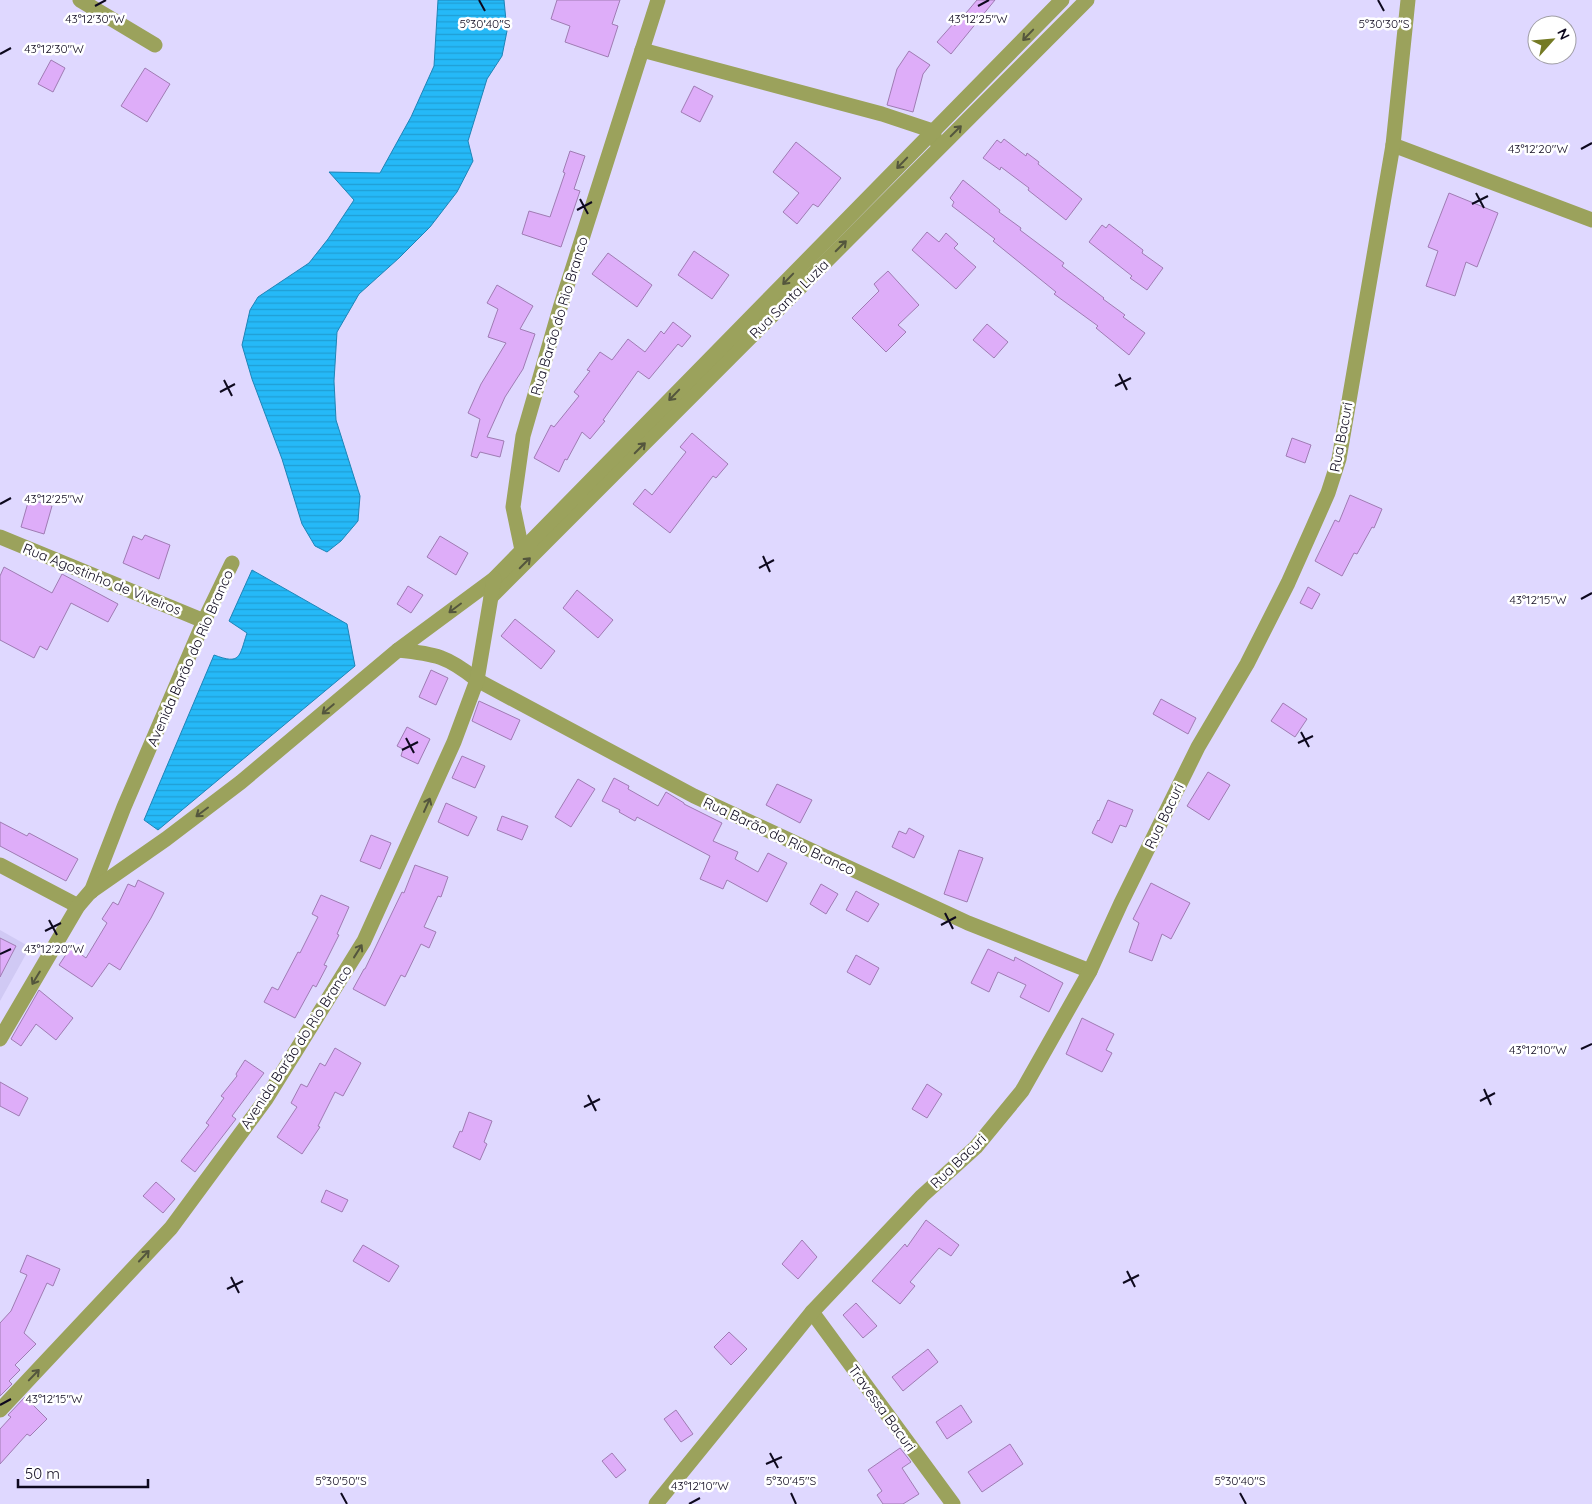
<svg xmlns="http://www.w3.org/2000/svg" width="1592" height="1504" font-family="Quicksand,sans-serif">
	<style>
		.built { fill: #d0c9f4 }
		.water { fill: url(#water-rules); stroke: #1e84b7 }
		.building { fill: #deadf9; stroke: #9f7cb3 }
		.lines { fill: none; stroke-linecap: round; stroke-linejoin: round }
		.minor { stroke: #9ba25c; stroke-width: 15 }
		.oneway { stroke: #54563d }
		.ticks { fill: none; stroke: #0e091e; stroke-width: 2 }
		.labels { text-anchor: middle; stroke-width: 5; stroke-linejoin: round; paint-order: stroke }
		.street-label { font-size: 14px; fill: #0e091e; stroke: #fff }
		.ticks-label { font-size: 12px; text-anchor: middle; fill: #0e091e; stroke: #fff; stroke-width: 5; stroke-linejoin: round; paint-order: stroke }
	</style>
	<defs>
		<pattern id="water-rules" width="6" height="5" patternUnits="userSpaceOnUse" patternTransform="scale(1.25)"><rect width="6" height="5" fill="#25b9f8"/><path d="M0 2.5h6" fill="none" stroke="#209ed4"/></pattern>
	</defs>
	<rect width="100%" height="100%" fill="#dfd8ff"/>
	<polygon class="built" points="0,930 30,947 0,1001"/>
	<g class="water">
		<polygon points="438,0 504,0 507,31 502,56 487,79 468,141 473,161 457,192 430,227 399,258 359,294 337,332 334,381 336,420 360,496 358,521 341,541 327,552 315,546 302,524 282,459 252,379 242,345 250,310 258,297 309,263 328,239 354,200 329,172 380,173 411,117 434,66"/>
		<path d="M252 570 347 624 355 666 158 830 144 820 214 655C241 665 239 657 247 633L229 621Z"/>
	</g>
	<g class="building">
		<polygon points="557,0 620,0 612,24 618,26 608,57 565,42 570,26 551,19"/>
		<polygon points="977,0 995,0 951,54 937,42 953,24 955,26"/>
		<polygon points="909,51 930,65 923,74 913,112 887,105 897,69"/>
		<polygon points="51,60 65,68 53,92 38,84"/>
		<polygon points="145,68 170,84 147,122 121,106"/>
		<polygon points="694,86 713,96 700,122 681,112"/>
		<polygon points="1004,139 1026,156 1027,153 1039,162 1038,164 1082,199 1066,220 1028,190 1029,188 1001,167 1000,170 983,158 997,140 1001,143"/>
		<polygon points="796,142 841,178 818,207 813,204 797,224 783,212 799,193 773,172"/>
		<polygon points="570,151 585,156 574,189 580,191 561,247 522,234 529,211 550,217 565,173 563,172"/>
		<polygon points="963,180 1000,210 999,212 1021,228 1020,230 1064,263 1062,266 1104,298 1103,299 1125,315 1123,317 1145,333 1129,355 1096,328 1098,326 1054,294 1056,292 993,241 995,239 952,206 954,202 950,198"/>
		<polygon points="1449,193 1498,213 1477,267 1466,262 1455,296 1426,286 1438,251 1428,247"/>
		<polygon points="1109,224 1143,250 1142,253 1163,268 1147,290 1130,278 1132,276 1089,242 1102,225 1106,228"/>
		<polygon points="927,232 939,242 946,233 958,244 954,248 976,267 956,289 912,250"/>
		<polygon points="694,251 729,275 712,299 678,275"/>
		<polygon points="608,253 652,285 637,307 592,274"/>
		<polygon points="888,271 919,305 898,325 906,332 886,352 852,318 879,291 874,284"/>
		<polygon points="497,285 533,306 520,329 535,334 523,369 505,397 487,437 504,441 500,457 480,452 477,458 471,456 480,419 468,413 481,384 506,343 488,337 498,309 487,303"/>
		<polygon points="673,322 691,336 682,347 678,344 649,379 638,371 603,420 605,421 590,439 582,432 567,460 565,459 559,472 534,458 551,425 554,427 579,396 574,392 590,371 587,370 600,352 612,360 628,339 645,352 661,331 664,334"/>
		<polygon points="987,324 1008,342 994,358 973,340"/>
		<polygon points="692,433 728,464 716,478 713,476 670,533 633,504 645,489 652,495 686,452 680,447"/>
		<polygon points="1292,438 1311,445 1305,463 1286,456"/>
		<polygon points="1350,495 1382,509 1374,528 1372,527 1357,554 1354,553 1342,576 1315,561 1335,520 1339,522"/>
		<polygon points="29,499 52,506 44,534 21,527"/>
		<polygon points="145,535 170,545 159,579 123,563 133,536 142,540"/>
		<polygon points="440,536 468,553 456,575 427,557"/>
		<polygon points="4,567 52,593 62,574 118,604 108,622 71,603 47,650 40,646 34,658 0,640 0,576"/>
		<polygon points="408,586 423,595 411,613 397,604"/>
		<polygon points="1308,587 1320,594 1312,609 1300,603"/>
		<polygon points="577,590 613,620 598,638 563,608"/>
		<polygon points="515,619 555,651 541,669 501,636"/>
		<polygon points="431,670 448,678 436,705 419,697"/>
		<polygon points="1161,699 1196,718 1188,734 1153,714"/>
		<polygon points="479,701 520,720 511,740 472,721"/>
		<polygon points="1283,703 1307,719 1295,737 1271,721"/>
		<polygon points="407,727 430,739 418,764 401,756 403,749 397,746"/>
		<polygon points="462,756 485,766 475,788 452,778"/>
		<polygon points="1208,772 1230,785 1209,820 1187,806"/>
		<polygon points="614,778 629,786 628,789 658,806 666,792 684,803 684,804 722,823 713,841 738,852 735,859 758,872 768,853 787,863 767,902 727,880 723,889 700,879 710,856 637,817 635,821 619,812 620,810 602,801"/>
		<polygon points="578,779 595,789 571,827 555,817"/>
		<polygon points="777,784 812,800 800,823 766,805"/>
		<polygon points="1108,800 1133,810 1126,827 1120,825 1112,843 1092,833 1098,820 1099,821"/>
		<polygon points="446,803 477,817 468,836 438,822"/>
		<polygon points="502,816 528,826 522,840 497,830"/>
		<polygon points="0,822 27,836 29,833 78,859 66,881 0,846"/>
		<polygon points="909,828 924,836 914,858 892,847 899,831 906,834"/>
		<polygon points="371,835 391,843 380,869 360,861"/>
		<polygon points="959,850 983,858 967,902 944,894"/>
		<polygon points="415,865 448,877 441,897 438,896 424,927 436,932 429,948 421,944 405,977 401,975 385,1006 353,989 364,969 365,969 402,892 404,893"/>
		<polygon points="138,880 164,893 151,918 120,970 109,963 92,987 59,965 71,947 86,958 107,923 102,919 113,902 118,905 128,884 135,887"/>
		<polygon points="1151,883 1190,903 1171,939 1162,934 1152,961 1129,952 1139,923 1133,919"/>
		<polygon points="821,884 838,894 826,914 810,904"/>
		<polygon points="856,891 879,904 868,922 846,910"/>
		<polygon points="321,895 349,907 337,934 339,935 324,965 327,966 316,987 313,985 295,1018 264,1002 272,987 278,990 298,952 300,953 318,917 312,914"/>
		<polygon points="0,938 16,946 0,977"/>
		<polygon points="988,949 1014,961 1015,957 1063,983 1049,1012 1020,997 1026,985 998,972 989,992 971,983"/>
		<polygon points="856,955 879,968 870,985 847,972"/>
		<polygon points="39,990 73,1018 56,1040 36,1024 21,1046 11,1039"/>
		<polygon points="1082,1018 1114,1034 1106,1050 1112,1053 1102,1072 1066,1054"/>
		<polygon points="335,1048 361,1063 343,1096 335,1092 318,1126 320,1127 302,1154 277,1137 297,1107 291,1103 301,1084 307,1087 320,1063 325,1066"/>
		<polygon points="245,1060 264,1073 232,1116 236,1119 195,1172 181,1161 209,1125 206,1123 224,1098 221,1096 237,1076 236,1074"/>
		<polygon points="0,1082 28,1098 19,1116 0,1106"/>
		<polygon points="927,1084 942,1094 927,1118 912,1109"/>
		<polygon points="469,1112 492,1121 484,1142 487,1144 480,1160 453,1147 460,1131 462,1132"/>
		<polygon points="156,1182 175,1199 163,1213 143,1196"/>
		<polygon points="326,1190 348,1200 342,1212 321,1202"/>
		<polygon points="926,1220 959,1245 951,1256 939,1248 910,1282 915,1286 900,1304 872,1281 905,1244 907,1247"/>
		<polygon points="802,1240 817,1257 798,1279 782,1264"/>
		<polygon points="363,1245 399,1266 389,1282 353,1261"/>
		<polygon points="27,1255 60,1269 53,1286 47,1283 24,1333 36,1344 15,1365 20,1370 9,1381 12,1384 0,1396 0,1323 11,1311 27,1275 20,1272"/>
		<polygon points="856,1303 877,1326 863,1338 843,1315"/>
		<polygon points="729,1332 747,1349 731,1365 714,1347"/>
		<polygon points="928,1349 938,1362 903,1391 892,1377"/>
		<polygon points="25,1397 47,1419 30,1436 27,1434 0,1464 0,1429 11,1417 8,1415"/>
		<polygon points="961,1405 972,1422 947,1439 936,1422"/>
		<polygon points="676,1410 693,1434 681,1442 664,1419"/>
		<polygon points="1010,1444 1023,1464 982,1492 968,1472"/>
		<polygon points="900,1448 911,1462 902,1468 919,1494 903,1504 883,1504 877,1495 882,1491 868,1470"/>
		<polygon points="612,1453 626,1470 616,1478 602,1461"/>
	</g>
	<g class="lines">
		<g class="minor">
			<polyline points="80,0 155,45"/>
			<polyline points="642,50 882,114 933,131 935,140"/>
			<polyline points="1393,145 1592,220"/>
			<polyline points="0,537 204,621"/>
			<polyline points="522,550 513,507 523,436 560,308 658,0"/>
			<polyline points="491,597 1087,0"/>
			<path d="M398 650C436 654 447 656 477 680L694 796 968 923 1090 971"/>
			<polyline points="0,865 78,906"/>
			<polyline points="91,892 124,807 204,621 232,563"/>
			<polyline points="0,1039 78,906 90,892 166,839 241,782 398,650 494,579 1062,0"/>
			<polyline points="812,1312 953,1504"/>
			<polyline points="0,1410 171,1228 266,1099 364,941 454,742 477,680 494,579"/>
			<polyline points="656,1504 812,1312 922,1196 976,1147 1022,1091 1090,971 1121,903 1198,747 1247,664 1288,583 1313,527 1328,493 1339,459 1393,145 1408,0"/>
		</g>
	</g>
	<defs><path id="oneway-shaft" d="M-6 0H5M1.5-3L5.5 0L1.5 3" fill="none" stroke-width="1.6" stroke-linecap="round" stroke-linejoin="round" transform="scale(1.25)"/></defs>
	<g class="oneway">
		<use href="#oneway-shaft" transform="translate(1028 35) rotate(134)"/>
		<use href="#oneway-shaft" transform="translate(956 131) rotate(-45)"/>
		<use href="#oneway-shaft" transform="translate(902 163) rotate(134)"/>
		<use href="#oneway-shaft" transform="translate(841 246) rotate(-45)"/>
		<use href="#oneway-shaft" transform="translate(788 279) rotate(134)"/>
		<use href="#oneway-shaft" transform="translate(674 395) rotate(134)"/>
		<use href="#oneway-shaft" transform="translate(640 448) rotate(-45)"/>
		<use href="#oneway-shaft" transform="translate(525 563) rotate(-45)"/>
		<use href="#oneway-shaft" transform="translate(455 608) rotate(143)"/>
		<use href="#oneway-shaft" transform="translate(328 709) rotate(140)"/>
		<use href="#oneway-shaft" transform="translate(427 805) rotate(-66)"/>
		<use href="#oneway-shaft" transform="translate(202 812) rotate(143)"/>
		<use href="#oneway-shaft" transform="translate(358 951) rotate(-58)"/>
		<use href="#oneway-shaft" transform="translate(36 978) rotate(121)"/>
		<use href="#oneway-shaft" transform="translate(144 1256) rotate(-47)"/>
		<use href="#oneway-shaft" transform="translate(34 1375) rotate(-46)"/>
	</g>
	<path class="ticks" d="M479 0 485 11M1378 0 1384 11M95 6 106 0M978 6 989 0M0 54 11 48M1581 149 1592 143M1476 193 1484 208M580 199 588 214M1472 204 1488 196M577 210 592 202M1119 374 1127 390M224 380 232 396M1115 386 1131 378M220 392 235 384M0 504 11 498M763 556 770 572M759 568 774 560M1581 599 1592 593M1301 732 1309 747M406 738 414 753M1298 743 1313 736M402 750 418 742M945 913 953 929M49 920 57 935M941 925 956 917M45 931 61 923M0 954 11 949M1581 1049 1592 1044M1484 1089 1491 1105M588 1095 596 1111M1480 1101 1495 1093M584 1107 600 1099M1127 1271 1135 1287M231 1277 239 1293M1123 1283 1139 1275M227 1289 243 1281M0 1405 11 1399M770 1453 778 1468M766 1464 782 1457M341 1493 347 1504M791 1493 796 1504M1240 1493 1246 1504M689 1504 700 1498"/>
	<g class="labels">
		<g class="street-label">
			<text transform="translate(789 299) rotate(-45)" y="5">Rua Santa Luzia</text>
			<text transform="translate(559 316) rotate(-73)" y="5">Rua Barão do Rio Branco</text>
			<text transform="translate(1341 437) rotate(-79)" y="5">Rua Bacuri</text>
			<text transform="translate(102 579) rotate(22)" y="5">Rua Agostinho de Viveiros</text>
			<text transform="translate(190 658) rotate(-66)" y="5">Avenida Barão do Rio Branco</text>
			<text transform="translate(1164 816) rotate(-64)" y="5">Rua Bacuri</text>
			<text transform="translate(779 836) rotate(25)" y="5">Rua Barão do Rio Branco</text>
			<text transform="translate(296 1047) rotate(-57)" y="5">Avenida Barão do Rio Branco</text>
			<text transform="translate(958 1161) rotate(-44)" y="5">Rua Bacuri</text>
			<text transform="translate(882 1408) rotate(54)" y="5">Travessa Bacuri</text>
		</g>
	</g>
	<g class="ticks-label">
		<text x="95" y="23">43°12'30"W</text>
		<text x="978" y="23">43°12'25"W</text>
		<text x="485" y="28">5°30'40"S</text>
		<text x="1384" y="28">5°30'30"S</text>
		<text x="54" y="53">43°12'30"W</text>
		<text x="1538" y="153">43°12'20"W</text>
		<text x="54" y="503">43°12'25"W</text>
		<text x="1538" y="604">43°12'15"W</text>
		<text x="54" y="953">43°12'20"W</text>
		<text x="1538" y="1054">43°12'10"W</text>
		<text x="54" y="1403">43°12'15"W</text>
		<text x="341" y="1485">5°30'50"S</text>
		<text x="791" y="1485">5°30'45"S</text>
		<text x="1240" y="1485">5°30'40"S</text>
		<text x="700" y="1490">43°12'10"W</text>
	</g>
	<g transform="translate(1552 40) rotate(63)"><circle r="24" fill="#ffffff" stroke="#9f9da5"/>
	<path d="M0-4L9 19L0 12L-9 19Z" fill="#747a24"/>
	<text y="-8" font-size="14" font-weight="bold" text-anchor="middle" fill="#0e091e">N</text>
	</g>
	<path d="M18 1479v8h130v-8" fill="none" stroke="#0e091e" stroke-width="2.5"/>
	<text x="25" y="1479" font-size="15" fill="#0e091e" stroke="#ffffff" stroke-width="4" paint-order="stroke">50 m</text>
</svg>
